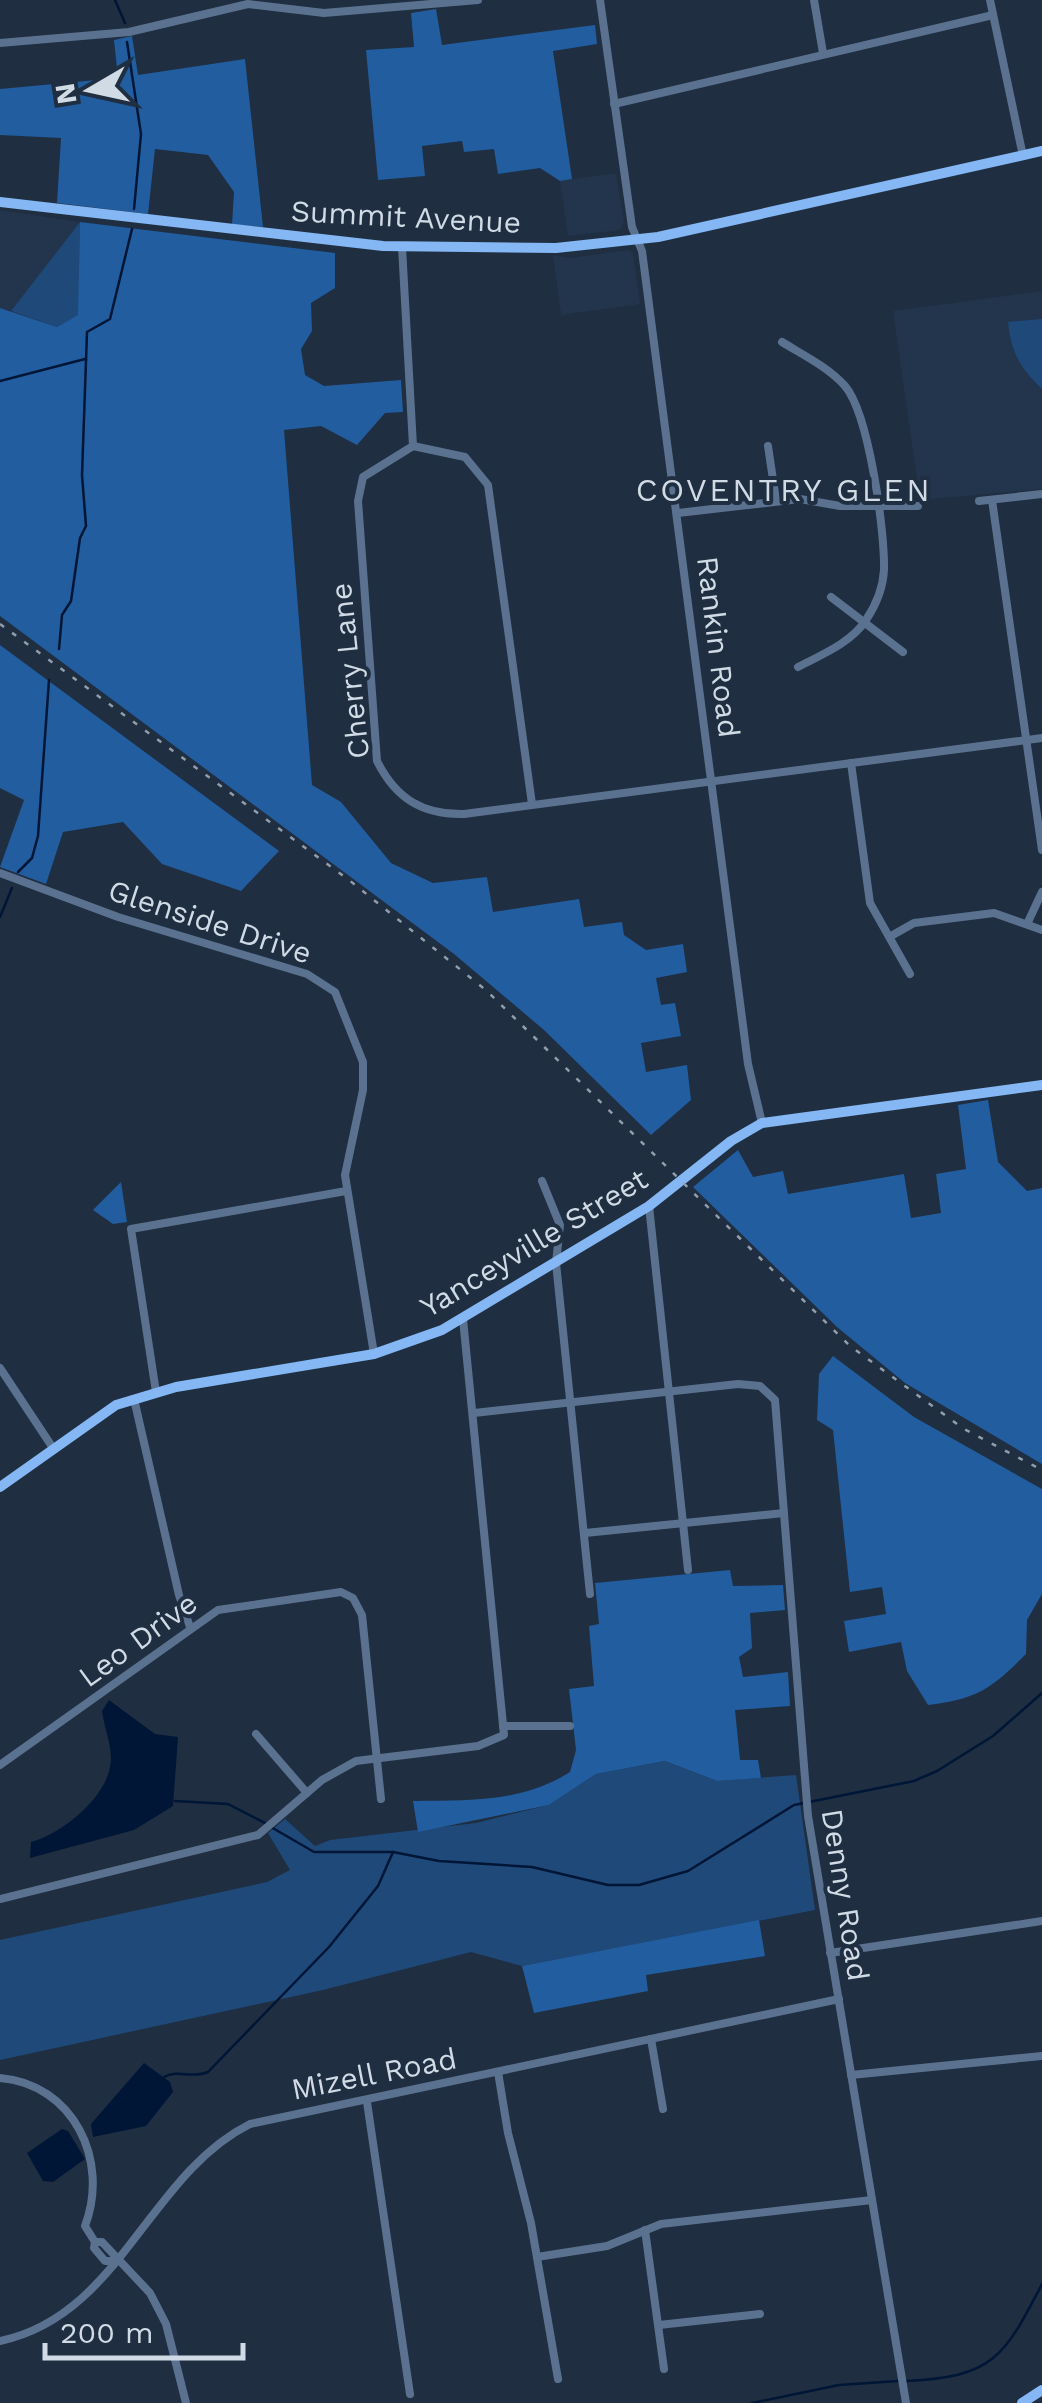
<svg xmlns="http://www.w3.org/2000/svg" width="1042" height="2403" font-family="'Work Sans',sans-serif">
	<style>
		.built { fill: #22354d }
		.green { fill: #1f4979 }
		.forest { fill: #225d9f }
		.water { fill: #001637 }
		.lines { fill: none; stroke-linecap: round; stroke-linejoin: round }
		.stream { stroke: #001637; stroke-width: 2.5 }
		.minor { stroke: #5a7290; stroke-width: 8 }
		.major { stroke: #84b7f4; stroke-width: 10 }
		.rail { stroke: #929eab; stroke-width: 2.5; stroke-dasharray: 5 10; stroke-linecap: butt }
		.labels { text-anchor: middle; stroke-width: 8; stroke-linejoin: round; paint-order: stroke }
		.street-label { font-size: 30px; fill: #d1dbe6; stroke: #1f2e40 }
		.neighbourhood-label { font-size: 32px; letter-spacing: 2.5px; fill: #d1dbe6; stroke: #1f2e40 }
	</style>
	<rect width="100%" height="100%" fill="#1f2e40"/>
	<g class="built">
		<polygon points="616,173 624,222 620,230 568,236 560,181"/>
		<polygon points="0,210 80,222 11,311 0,308"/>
		<polygon points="628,250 633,252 640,304 561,315 553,255 569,258"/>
		<polygon points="1042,291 1042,489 920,500 893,311"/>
	</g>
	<g class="green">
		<polygon points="80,222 79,315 57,327 11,311"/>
		<path d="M1042 319V389C1020 368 1011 352 1008 322Z"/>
		<polygon points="665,1761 717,1781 796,1775 815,1910 522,1966 471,1952 323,1990 0,2060 0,1940 267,1882 290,1870 268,1833 285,1819 315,1846 330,1840 476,1823 549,1805 596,1774"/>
	</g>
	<g class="forest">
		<polygon points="436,9 442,45 595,25 597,44 553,51 572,179 560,181 540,168 498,174 494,149 464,152 462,141 422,146 425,176 378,180 366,50 414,47 411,13"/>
		<polygon points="132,36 138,75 245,59 263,227 232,225 234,192 208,155 155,149 148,214 57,203 61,138 0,135 0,89 118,78 114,40"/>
		<polygon points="80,222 335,253 335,288 311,303 312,331 301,349 305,375 324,386 401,380 403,412 385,413 357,445 321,426 284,430 312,785 341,802 391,863 433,883 487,877 493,912 579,899 584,927 622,922 624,935 646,950 683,944 687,972 656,978 661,1005 675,1003 681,1036 641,1043 646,1072 687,1065 691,1100 651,1135 544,1030 454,954 0,616 0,308 57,327 78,315"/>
		<polygon points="0,645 279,851 241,891 162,864 123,822 63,832 46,884 0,867 24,800 0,788"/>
		<polygon points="988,1100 998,1162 1027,1191 1042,1188 1042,1464 905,1383 837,1327 693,1187 738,1150 753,1177 783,1171 788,1194 904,1174 911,1218 941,1213 936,1174 966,1169 958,1105"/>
		<polygon points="121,1182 127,1222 113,1224 93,1210"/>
		<path d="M833 1356 914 1417 1042 1489V1594L1027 1620 1026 1654C991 1689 977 1699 928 1705L907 1671 901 1642 849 1652 844 1621 886 1614 882 1587 850 1592 833 1430 817 1420 819 1374Z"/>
		<path d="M730 1570 733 1586 783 1585 785 1610 750 1613 752 1648 739 1657 743 1677 788 1672 790 1706 735 1710 740 1760H758L761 1778 717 1781 665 1761 596 1774 549 1805 418 1832 413 1801C469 1800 521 1803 570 1772L576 1750 569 1689 594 1686 589 1626 599 1624 595 1583Z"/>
		<polygon points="759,1920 765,1956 646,1975 648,1991 534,2013 522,1966"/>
	</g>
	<g class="water">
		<path d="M109 1700 155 1734 178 1737 173 1806 134 1830 30 1858 31 1842C61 1834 104 1800 110 1767 114 1750 104 1728 102 1711Z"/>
		<polygon points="144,2063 170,2082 173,2092 146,2126 93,2137 91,2124"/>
		<polygon points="62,2129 68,2131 85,2159 53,2182 43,2181 27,2153"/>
	</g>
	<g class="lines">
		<g class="stream">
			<polyline points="115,0 125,23"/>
			<polyline points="127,42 141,134 134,209"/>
			<polyline points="0,381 85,359"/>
			<polyline points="59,649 62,615 71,601 80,538 86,526 82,475 87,332 110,319 132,229"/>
			<polyline points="18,872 32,858 38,836 49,680"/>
			<polyline points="0,917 12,888"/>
			<polyline points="175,1801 228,1804 265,1823"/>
			<polyline points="271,1827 314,1852 393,1852 439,1861 532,1867 608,1885 639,1885 688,1871 794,1805 914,1781 937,1771 993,1736 1042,1693"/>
			<path d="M164 2077C179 2069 192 2079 208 2072L329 1947 378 1886 393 1852"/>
			<path d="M906 2381C994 2377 1004 2357 1042 2284"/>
			<polyline points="752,2403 839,2385 898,2381"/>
		</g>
		<g class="minor">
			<polyline points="600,0 632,227 642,251 748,1064 762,1123"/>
			<polyline points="814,0 823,53"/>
			<polyline points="990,0 1023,156"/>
			<polyline points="0,43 129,32 248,4 324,13 478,0"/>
			<polyline points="614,104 993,15"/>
			<path d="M402 247 413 446 363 477 358 501 377 761C396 799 423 815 464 814L1042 738"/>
			<path d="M782 342C803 355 828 367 845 386 869 414 885 532 884 570 883 588 876 605 866 620 851 643 821 655 798 667"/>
			<polyline points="413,446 465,457 488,485 532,804"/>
			<polyline points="768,446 776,500"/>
			<polyline points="992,500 1042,850"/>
			<polyline points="979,501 1042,494"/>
			<polyline points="678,513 800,499 840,506 918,506"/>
			<polyline points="831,597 903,652"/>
			<polyline points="851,763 870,903 910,974"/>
			<polyline points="0,873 118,917 307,974 335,992 363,1062 363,1090 345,1175 374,1354"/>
			<polyline points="1028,922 1042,892"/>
			<polyline points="891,936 914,923 994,913 1042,930"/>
			<polyline points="542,1181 560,1225 556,1263 590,1594"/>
			<polyline points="649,1206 688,1570"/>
			<polyline points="0,1368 53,1448"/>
			<polyline points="156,1392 131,1229 346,1191"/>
			<polyline points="134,1399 179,1595 190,1627"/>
			<polyline points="474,1413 738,1384 760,1386 775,1400 808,1816 906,2403"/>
			<polyline points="585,1533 784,1513"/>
			<polyline points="503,1726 570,1726"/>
			<polyline points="256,1734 307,1793"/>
			<polyline points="0,1765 218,1610 341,1592 353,1598 362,1615 381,1799"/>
			<polyline points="0,1899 258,1835 322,1780 356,1761 478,1746 504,1735 463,1319"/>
			<polyline points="830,1953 1042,1921"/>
			<polyline points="651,2039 663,2109"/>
			<polyline points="498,2072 508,2133 531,2223 558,2379"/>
			<polyline points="851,2075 1042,2056"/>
			<path d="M0 2078C73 2084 110 2160 85 2226L95 2242"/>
			<polyline points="367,2102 410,2394"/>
			<polyline points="645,2230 664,2369"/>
			<polyline points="537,2257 607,2246 661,2224 872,2200"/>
			<polyline points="115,2261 105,2261 94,2248 95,2242 102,2242 150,2293 166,2324 186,2403"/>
			<polyline points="659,2325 760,2314"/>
			<path d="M0 2341C120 2316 148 2175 250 2124L839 1999"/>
		</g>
		<g class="major">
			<polyline points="0,202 383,246 556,248 658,237 1042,151"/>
			<polyline points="0,1487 116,1405 176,1387 374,1354 442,1330 649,1206 731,1141 762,1123 1042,1085"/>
			<polyline points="1022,2403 1042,2390"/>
		</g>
		<polyline class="rail" points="0,624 349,880 487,991 850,1346 964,1429 1042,1470"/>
	</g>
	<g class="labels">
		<g class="street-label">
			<text transform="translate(406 217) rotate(3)" y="10">Summit Avenue</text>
			<text transform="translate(718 647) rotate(83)" y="10">Rankin Road</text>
			<text transform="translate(350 671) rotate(-96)" y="10">Cherry Lane</text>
			<text transform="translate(210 922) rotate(18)" y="10">Glenside Drive</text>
			<text transform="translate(534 1243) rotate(-31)" y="10">Yanceyville Street</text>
			<text transform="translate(138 1640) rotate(-36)" y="10">Leo Drive</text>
			<text transform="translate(845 1895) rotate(81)" y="10">Denny Road</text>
			<text transform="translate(374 2074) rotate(-11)" y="10">Mizell Road</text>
		</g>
		<g class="neighbourhood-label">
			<text x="784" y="501">COVENTRY GLEN</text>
		</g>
	</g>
	<g transform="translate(90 90) rotate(261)" stroke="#1f2e40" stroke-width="8" paint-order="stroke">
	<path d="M0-8L18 38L0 25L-18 38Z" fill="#d1dbe6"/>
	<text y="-15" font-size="28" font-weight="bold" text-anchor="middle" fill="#d1dbe6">N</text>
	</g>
	<path d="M45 2343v15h198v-15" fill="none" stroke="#d1dbe6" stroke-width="5"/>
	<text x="60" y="2343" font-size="30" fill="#d1dbe6" stroke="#1f2e40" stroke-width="8" paint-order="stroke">200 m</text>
</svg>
